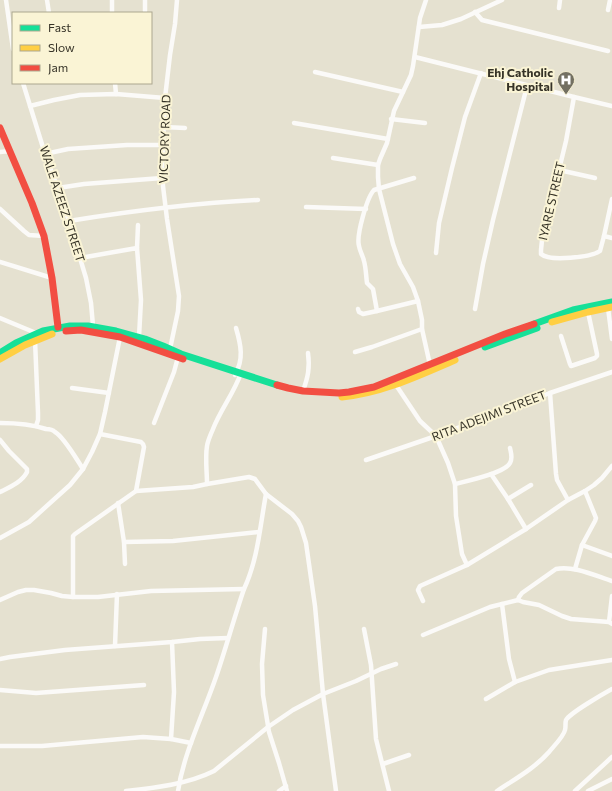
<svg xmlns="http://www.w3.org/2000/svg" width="612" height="791" font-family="Commissioner,sans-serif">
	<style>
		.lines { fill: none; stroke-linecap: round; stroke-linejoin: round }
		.street { stroke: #fbfaf8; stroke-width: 4.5 }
		.fast { stroke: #16e098; stroke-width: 7 }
		.slow { stroke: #ffcf43; stroke-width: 7 }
		.jam { stroke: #f24e42; stroke-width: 7 }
		.labels { text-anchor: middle; stroke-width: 4; stroke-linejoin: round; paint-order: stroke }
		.poi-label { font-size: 12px; font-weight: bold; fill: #363327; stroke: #faf4d5; text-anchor: end }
		.street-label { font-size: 12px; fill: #363327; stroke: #faf4d5 }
	</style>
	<rect width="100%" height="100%" fill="#e5e1d0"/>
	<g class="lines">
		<g class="street">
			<polyline points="6,0 13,49"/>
			<polyline points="47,0 49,13"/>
			<polyline points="426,0 420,18 413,66 411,75 403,92 394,111 387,143 380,159 378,165 378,177 379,189 393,244 400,264 413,287 418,301 422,320 422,329 430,365"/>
			<polyline points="559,8 560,0"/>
			<polyline points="608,10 610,0"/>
			<polyline points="145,11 145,0"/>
			<polyline points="475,12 482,20 608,51"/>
			<polyline points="112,13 112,0"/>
			<polyline points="419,27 442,25 461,19 502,0"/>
			<polyline points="415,57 574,97 612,106"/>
			<polyline points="315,72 403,92"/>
			<polyline points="23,83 45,154 64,205 86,278 91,303 93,326"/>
			<polyline points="115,83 116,94"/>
			<path d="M574 97 566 141 542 240 541 250V254C550 262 591 257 600 251L604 236"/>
			<polyline points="30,106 54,100 80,95 116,94 165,98"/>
			<polyline points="391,119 425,123"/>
			<polyline points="294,123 388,139"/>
			<polyline points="164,127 185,128"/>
			<polyline points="0,152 10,151"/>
			<polyline points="45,154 68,149 127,145 163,145"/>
			<polyline points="333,158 378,165"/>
			<polyline points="559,170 595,178"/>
			<polyline points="58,188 84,184 162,178"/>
			<polyline points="612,199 604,236 612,238"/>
			<polyline points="306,207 366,209"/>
			<polyline points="0,209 24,231 29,235 44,236"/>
			<path d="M69 221C132 211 194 203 258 200"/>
			<polyline points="137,248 138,225"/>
			<polyline points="436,253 439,223 452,168 465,117 481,73"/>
			<polyline points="80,258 137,248 141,300 139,337"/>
			<polyline points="0,262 52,278"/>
			<polyline points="608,308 612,339"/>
			<polyline points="358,309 359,312 363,314 377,311 418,301"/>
			<polyline points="475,309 483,264 493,220 527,86"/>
			<path d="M377 311 373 289 367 283C366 276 366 268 364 261 363 256 360 252 359 246 356 236 367 197 374 190L414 178"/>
			<polyline points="0,318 36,333"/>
			<polyline points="561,336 570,364 571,366 595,358 597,356 597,354 588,312"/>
			<polyline points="35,340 38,413 38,420 36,426"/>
			<polyline points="170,349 178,311 179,296 167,219 163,186 162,167 165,98 170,55 175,24 177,0"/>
			<polyline points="355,352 372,347 422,329"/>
			<path d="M235 375C244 359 241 345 236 328"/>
			<polyline points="396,385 420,421 436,436 448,463 455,484 456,516 462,554 467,565"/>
			<polyline points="72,388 109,393"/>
			<path d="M303 391C308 377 310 368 308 353"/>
			<polyline points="550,393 556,474 557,480 568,500"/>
			<path d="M0 423C16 423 31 424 46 429 49 429 53 430 55 432 64 437 77 460 83 469"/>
			<polyline points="154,423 174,372 178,357"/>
			<polyline points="100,434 141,442 143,444 144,447 136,491"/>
			<path d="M0 440 9 451 27 469V472C22 482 10 487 0 492"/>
			<polyline points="366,460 436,436 550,393 612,372"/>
			<polyline points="491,474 508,499 526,529"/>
			<path d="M207 484C207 472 205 458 207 446 208 440 211 434 213 429 221 409 234 393 241 373"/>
			<path d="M455 484C467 481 505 473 510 463 513 458 511 453 510 448"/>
			<polyline points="585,491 596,518 595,521 582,545 612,556"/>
			<polyline points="266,494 292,514 298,521 301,527 306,543 315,606 323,694 336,791"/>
			<polyline points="508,499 531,485"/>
			<polyline points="118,503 124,542 125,564"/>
			<polyline points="0,538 29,522 70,485 83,469 92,452 100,434 105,412 120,337"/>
			<polyline points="124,542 173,541 259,532"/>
			<polyline points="575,569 582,545"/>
			<polyline points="612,596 609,622 612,624"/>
			<path d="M73 597V536L75 534 136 491 193 487 207 484 249 477 255 479 266 494C260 526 258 559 244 589 234 618 226 648 216 677 203 715 184 752 178 791"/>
			<polyline points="0,600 18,592 26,590 34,590 51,593 62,596 73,597 98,597 151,591 244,589"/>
			<path d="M518 600 519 597 522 593 556 569C573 565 596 576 612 581"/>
			<polyline points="423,601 418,590 420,586 467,565 526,529 568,500 585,491 594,485 602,478 612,466"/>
			<polyline points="502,604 509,659 515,682"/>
			<polyline points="265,629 262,664 263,695 269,732 279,763 287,791"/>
			<polyline points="364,629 371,665 376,739 389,791"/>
			<polyline points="423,635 490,607 518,600 523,602 539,605 562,616 571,619 609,622"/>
			<polyline points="115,646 117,594"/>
			<polyline points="0,659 10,657 65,650 172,642 200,639 228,638"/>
			<polyline points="0,690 36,693 144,685"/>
			<polyline points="486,699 515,682 549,670 612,660"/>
			<polyline points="171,739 174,692 172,642"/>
			<polyline points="0,746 42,746 143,737 171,739 191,743"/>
			<polyline points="383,764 409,755"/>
			<path d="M126 791C155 788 188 784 214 771L268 727 293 710 323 694 356 681 381 669 396 664"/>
			<polyline points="279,791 286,786"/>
			<path d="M497 791C515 779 535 768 549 752 553 747 564 736 565 730 566 727 565 723 566 720 570 713 603 694 612 689"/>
			<polyline points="575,791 612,757"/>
			<polyline points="588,791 612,779"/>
		</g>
		<g class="fast">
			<polyline points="534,324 573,310 612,302"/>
			<polyline points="485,347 537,328"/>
			<polyline points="0,353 16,343 43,331 70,326 88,326 116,331 145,339 163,346 181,354 277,385"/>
		</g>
		<g class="slow">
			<polyline points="552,322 588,312 612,307"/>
			<polyline points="0,359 25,345 52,334"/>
			<path d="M342 397C382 393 418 376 455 360"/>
		</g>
		<g class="jam">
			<polyline points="0,128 32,203 44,236 52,278 58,327"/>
			<polyline points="66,331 81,330 120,337 183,359"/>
			<polyline points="277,385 288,388 303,391 339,393 349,392 374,387 505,334 534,324"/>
		</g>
	</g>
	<defs>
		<symbol id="hospital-pin" viewBox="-11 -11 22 30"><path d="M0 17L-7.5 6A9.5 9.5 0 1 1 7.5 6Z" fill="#737062" stroke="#faf4d5"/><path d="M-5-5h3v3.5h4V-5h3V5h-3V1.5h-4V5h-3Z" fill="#fff"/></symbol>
	</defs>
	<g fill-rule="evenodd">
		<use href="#hospital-pin" x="556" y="70" width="20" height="27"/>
	</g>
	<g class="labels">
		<g class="poi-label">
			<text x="553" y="77">Ehj Catholic<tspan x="553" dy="14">Hospital</tspan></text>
		</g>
		<g class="street-label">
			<text transform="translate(165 139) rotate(-88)" y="4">VICTORY ROAD</text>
			<text transform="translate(552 201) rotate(-77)" y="4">IYARE STREET</text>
			<text transform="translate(62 204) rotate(72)" y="4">WALE AZEEZ STREET</text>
			<text transform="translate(489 416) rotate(-21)" y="4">RITA ADEJIMI STREET</text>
		</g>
	</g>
	<rect x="12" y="12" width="140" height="72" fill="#faf4d5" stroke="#aca78f"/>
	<rect x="20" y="25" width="20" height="6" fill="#16e098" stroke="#aca78f"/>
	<text x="48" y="32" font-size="12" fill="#363327">Fast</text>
	<rect x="20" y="45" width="20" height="6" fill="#ffcf43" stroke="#aca78f"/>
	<text x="48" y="52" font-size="12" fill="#363327">Slow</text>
	<rect x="20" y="65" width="20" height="6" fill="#f24e42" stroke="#aca78f"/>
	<text x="48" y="72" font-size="12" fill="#363327">Jam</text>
</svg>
